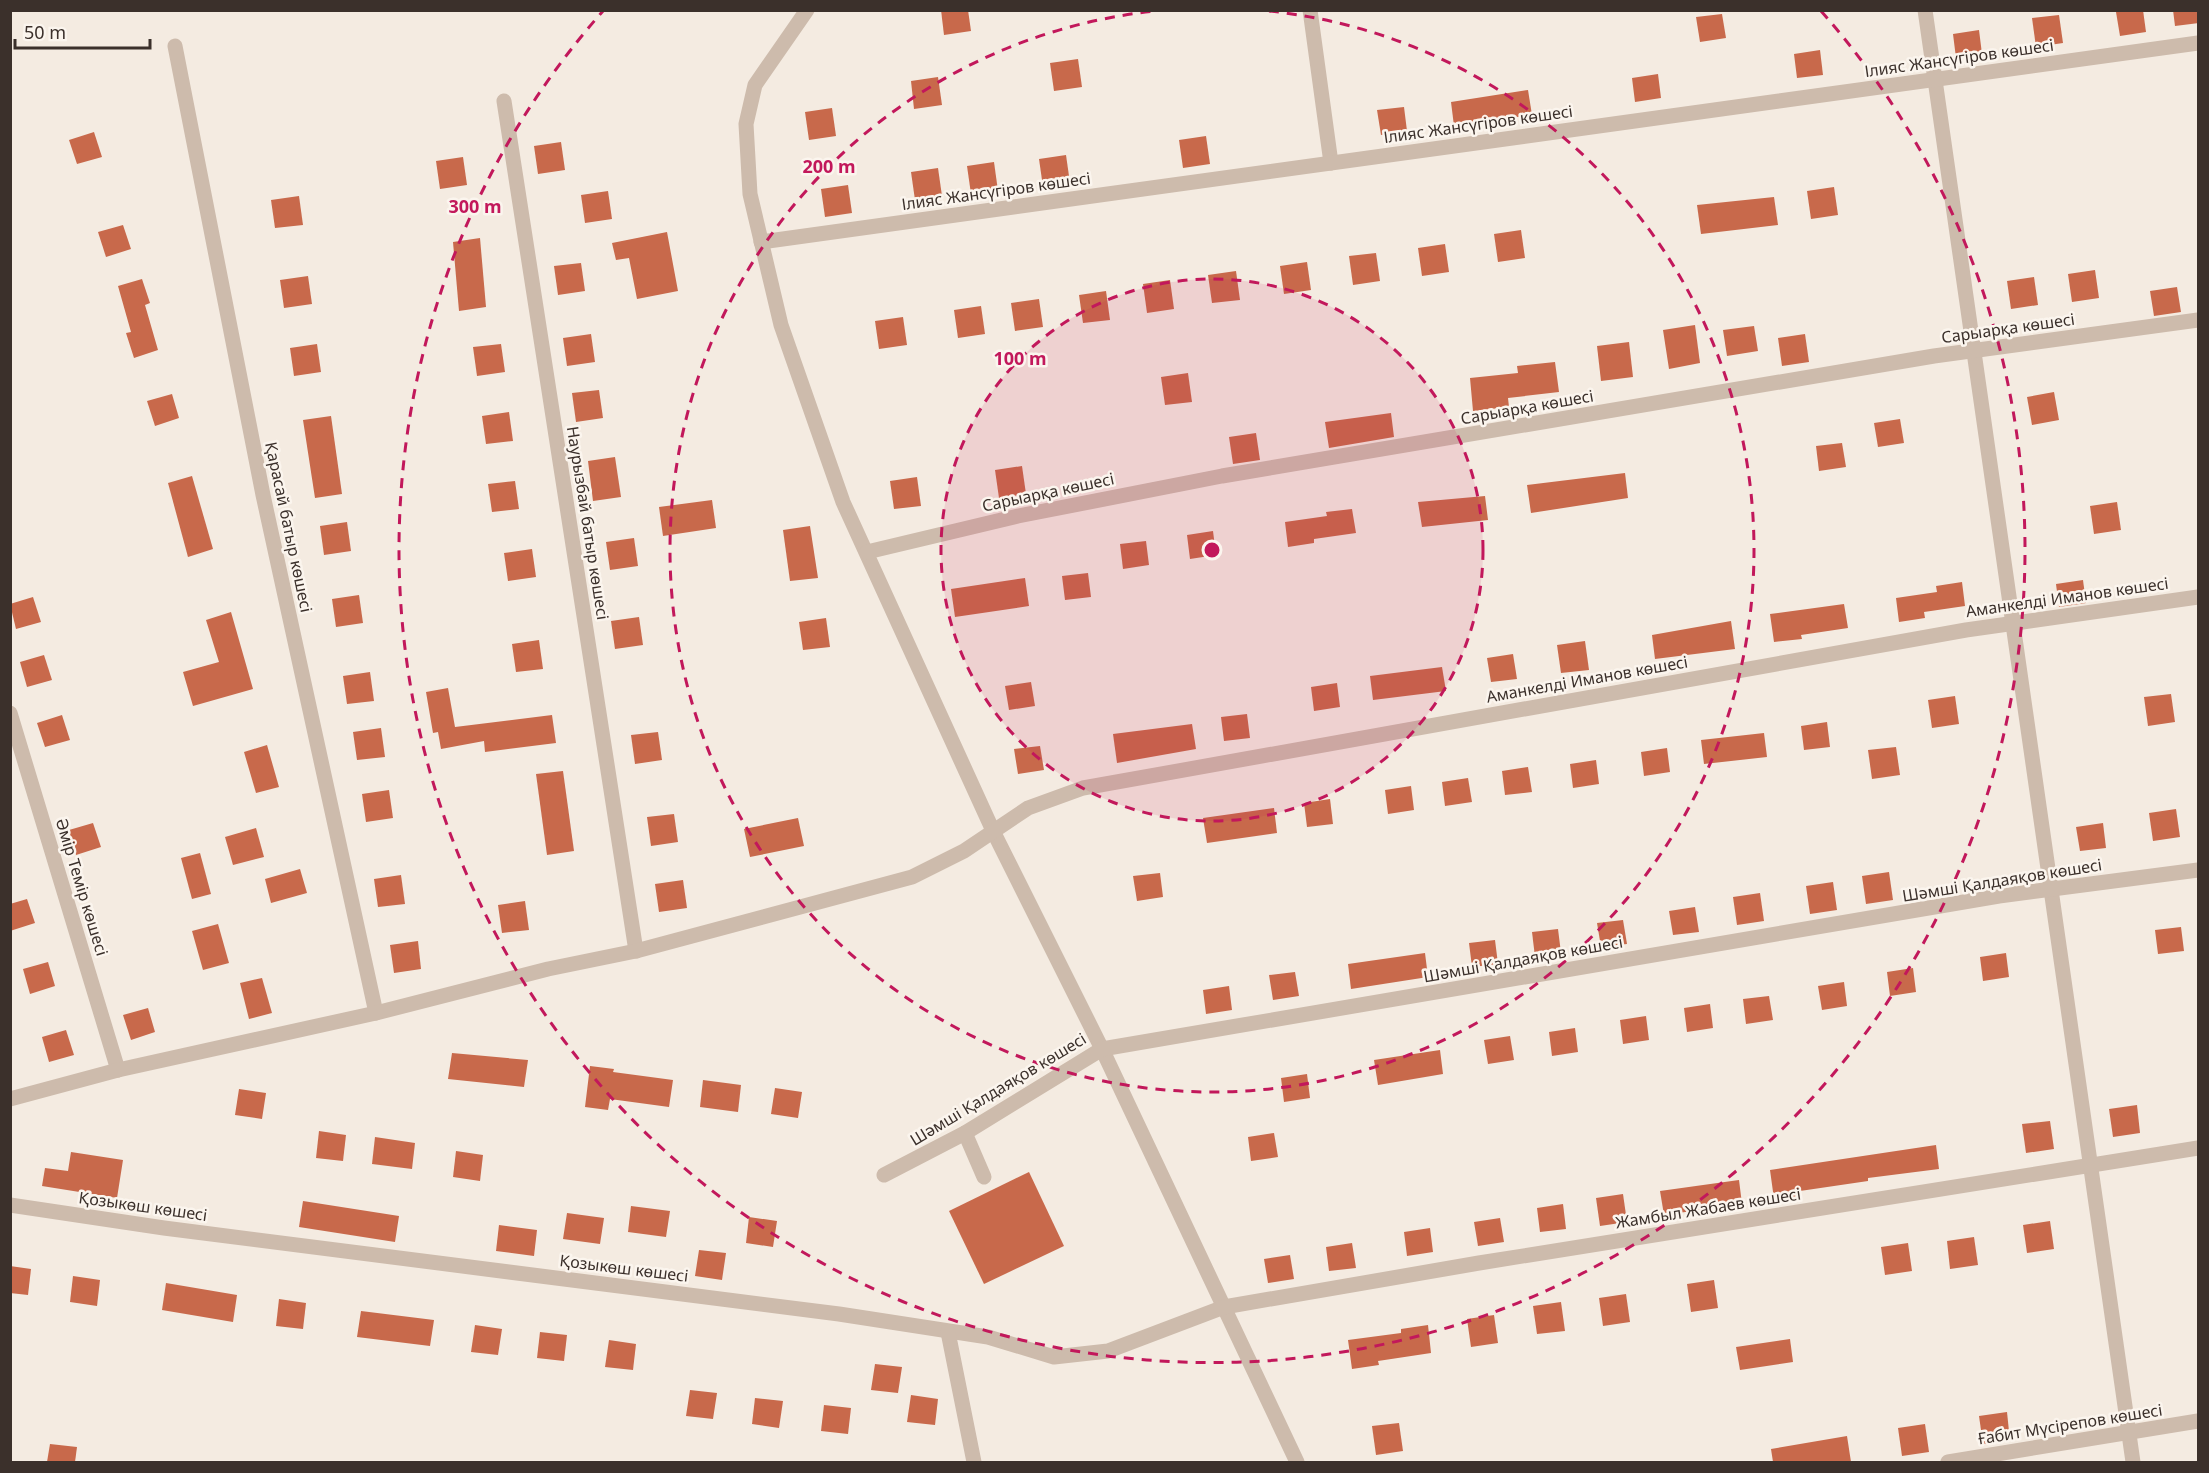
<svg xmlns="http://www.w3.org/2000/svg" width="2209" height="1473" font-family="'Noto Sans',sans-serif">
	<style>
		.building { fill: #c8694b }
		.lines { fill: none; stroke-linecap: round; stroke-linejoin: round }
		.minor { stroke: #cdbbac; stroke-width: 15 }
		.ring { fill: none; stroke: #c2185b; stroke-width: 3; stroke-dasharray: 10 8 }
		.labels { text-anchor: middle; stroke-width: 5; stroke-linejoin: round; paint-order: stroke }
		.street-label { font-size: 16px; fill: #3b302b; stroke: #fbf5ee }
		.centre { fill: #c2185b; stroke: #fbf5ee; stroke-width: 3 }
		.ring-label { font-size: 18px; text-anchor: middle; font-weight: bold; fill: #c2185b; stroke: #fbf5ee; stroke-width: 5; stroke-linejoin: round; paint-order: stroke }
	</style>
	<rect width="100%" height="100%" fill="#f4ebe1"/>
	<g class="building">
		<polygon points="941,10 968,10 971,31 944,35"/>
		<polygon points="2143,10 2146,32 2120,36 2116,12"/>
		<polygon points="2173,10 2199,10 2199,23 2175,26"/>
		<polygon points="1722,14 1726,38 1700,42 1696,17"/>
		<polygon points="2059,15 2063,43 2036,47 2032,18"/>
		<polygon points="1979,30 1982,54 1956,58 1953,34"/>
		<polygon points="1820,50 1823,75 1797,78 1794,54"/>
		<polygon points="1078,59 1082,87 1054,91 1050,63"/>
		<polygon points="1658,74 1661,98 1635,102 1632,78"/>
		<polygon points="938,77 942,105 914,109 911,81"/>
		<polygon points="1528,90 1532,115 1454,126 1451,102"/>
		<polygon points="1404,107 1407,131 1381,135 1377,110"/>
		<polygon points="832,108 836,136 809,140 805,112"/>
		<polygon points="94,132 102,157 77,164 69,140"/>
		<polygon points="1206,136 1210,164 1183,168 1179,140"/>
		<polygon points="561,142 565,170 538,174 534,146"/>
		<polygon points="1066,155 1070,183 1043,187 1039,159"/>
		<polygon points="463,157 467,185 440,189 436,161"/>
		<polygon points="994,162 998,191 971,194 967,166"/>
		<polygon points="938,168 942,196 915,200 911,172"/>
		<polygon points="848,185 852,213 825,217 821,189"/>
		<polygon points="1834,187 1838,215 1811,219 1807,191"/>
		<polygon points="608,191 612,219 585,223 581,195"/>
		<polygon points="299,196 303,225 275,228 271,200"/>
		<polygon points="1774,197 1778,225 1701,234 1697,205"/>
		<polygon points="123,225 131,249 106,257 98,232"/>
		<polygon points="1521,230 1525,258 1498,262 1494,234"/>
		<polygon points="667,232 678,291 637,299 629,258 616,260 612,243"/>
		<polygon points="480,238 486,307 459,311 453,242"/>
		<polygon points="1445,244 1449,272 1422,276 1418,248"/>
		<polygon points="1376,253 1380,281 1353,285 1349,256"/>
		<polygon points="1307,262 1311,290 1284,294 1280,266"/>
		<polygon points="581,263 585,291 558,295 554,266"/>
		<polygon points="2095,270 2099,298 2072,302 2068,274"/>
		<polygon points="1236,271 1240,300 1212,303 1208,275"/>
		<polygon points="308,276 312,304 284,308 280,280"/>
		<polygon points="2034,277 2038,305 2011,309 2007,281"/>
		<polygon points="142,279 150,303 145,305 158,350 134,358 126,333 131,332 118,286"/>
		<polygon points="1170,280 1174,309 1147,313 1143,284"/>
		<polygon points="2177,287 2181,312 2154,316 2150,291"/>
		<polygon points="1106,291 1110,320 1083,323 1079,295"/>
		<polygon points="1039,299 1043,327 1015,331 1011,303"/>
		<polygon points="981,306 985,334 958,338 954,310"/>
		<polygon points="903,317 907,345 879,349 875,321"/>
		<polygon points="1695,325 1700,363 1669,369 1663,330"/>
		<polygon points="1754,326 1758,351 1727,356 1723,330"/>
		<polygon points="591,334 595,362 567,366 563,338"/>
		<polygon points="1805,334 1809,362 1782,366 1778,338"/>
		<polygon points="1629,342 1633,377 1601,381 1597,346"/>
		<polygon points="317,344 321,372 294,376 290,348"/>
		<polygon points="501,344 505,372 477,376 473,347"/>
		<polygon points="1555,362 1559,392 1508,398 1509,407 1473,411 1470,378 1518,373 1517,366"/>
		<polygon points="1188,373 1192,402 1165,405 1161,377"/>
		<polygon points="599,390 603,418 576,422 572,393"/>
		<polygon points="2054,392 2059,420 2032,425 2027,397"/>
		<polygon points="172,394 179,418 155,426 147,401"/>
		<polygon points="509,412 513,441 486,444 482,416"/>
		<polygon points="1391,413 1394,437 1329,448 1325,422"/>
		<polygon points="331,416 342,494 315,498 303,420"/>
		<polygon points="1900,419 1904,443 1878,447 1874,423"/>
		<polygon points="1256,433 1260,460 1233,464 1229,437"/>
		<polygon points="1842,443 1846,467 1819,471 1816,446"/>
		<polygon points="615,457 621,497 593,501 588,461"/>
		<polygon points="1022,466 1026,494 999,498 995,470"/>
		<polygon points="1625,473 1628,498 1531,513 1527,485"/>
		<polygon points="192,476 213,549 188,557 168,483"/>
		<polygon points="917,477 921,506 894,509 890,481"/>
		<polygon points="515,481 519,509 492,512 488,484"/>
		<polygon points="1485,496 1488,520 1422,527 1418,502"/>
		<polygon points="712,500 716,528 663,536 659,507"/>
		<polygon points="2117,502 2121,530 2094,534 2090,506"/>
		<polygon points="1352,509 1356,533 1314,539 1314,543 1288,547 1285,522 1327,516 1326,512"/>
		<polygon points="347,522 351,551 324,555 320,526"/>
		<polygon points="810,526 818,578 790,581 783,530"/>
		<polygon points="1213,531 1216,555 1190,559 1187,535"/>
		<polygon points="634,538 638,566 610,570 606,542"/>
		<polygon points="1146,541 1149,565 1123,569 1120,544"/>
		<polygon points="532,549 536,577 508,581 504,553"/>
		<polygon points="1088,573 1091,597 1065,600 1062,576"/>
		<polygon points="1025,578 1029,606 955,617 951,589"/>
		<polygon points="2083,580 2086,603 2059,607 2056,584"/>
		<polygon points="1962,582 1965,606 1924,612 1925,618 1899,622 1896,598 1937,592 1936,586"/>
		<polygon points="359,595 363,623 336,627 332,599"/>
		<polygon points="33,597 41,622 16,629 10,604"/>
		<polygon points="1844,604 1848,628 1801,635 1802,639 1774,642 1770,614"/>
		<polygon points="231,612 253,689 193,706 183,672 219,662 206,620"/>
		<polygon points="639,617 643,645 615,649 611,621"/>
		<polygon points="826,618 830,647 803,650 799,622"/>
		<polygon points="1731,621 1735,649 1655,659 1652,635"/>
		<polygon points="539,640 543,669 516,672 512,644"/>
		<polygon points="1585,641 1589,670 1561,673 1557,645"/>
		<polygon points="1513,654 1517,679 1491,682 1487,658"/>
		<polygon points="44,655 52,680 27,687 20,662"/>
		<polygon points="1442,667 1446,691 1373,700 1370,676"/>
		<polygon points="370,672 374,701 347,704 343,676"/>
		<polygon points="1031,682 1035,706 1009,710 1005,686"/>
		<polygon points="1337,683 1340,707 1314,711 1311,687"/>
		<polygon points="448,688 455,727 552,715 556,743 485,752 484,741 441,749 438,732 433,733 426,692"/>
		<polygon points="2171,694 2175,722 2148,726 2144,697"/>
		<polygon points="1955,696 1959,724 1932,728 1928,700"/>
		<polygon points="1247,714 1250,738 1224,741 1221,717"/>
		<polygon points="62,715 70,740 45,747 37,723"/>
		<polygon points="1827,722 1830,747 1804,750 1801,726"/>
		<polygon points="1192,724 1196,749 1117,763 1113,734"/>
		<polygon points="381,728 385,757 357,760 353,732"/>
		<polygon points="658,732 662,760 635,764 631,735"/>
		<polygon points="1764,733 1767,757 1704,764 1701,740"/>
		<polygon points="267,745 279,787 256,793 244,752"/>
		<polygon points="1040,746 1044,770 1018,774 1014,749"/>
		<polygon points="1896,747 1900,775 1872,779 1868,750"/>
		<polygon points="1667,748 1670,772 1644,776 1641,752"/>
		<polygon points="1596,760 1599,784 1573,788 1570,764"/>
		<polygon points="1528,767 1532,792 1505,795 1502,771"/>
		<polygon points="563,771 574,851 547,855 536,774"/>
		<polygon points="1468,778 1472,802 1445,806 1442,782"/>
		<polygon points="1411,786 1414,810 1388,814 1385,790"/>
		<polygon points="389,790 393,818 366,822 362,794"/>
		<polygon points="1330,799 1333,824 1307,827 1304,803"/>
		<polygon points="1274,808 1277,833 1207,843 1203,818"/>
		<polygon points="2176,809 2180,837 2153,841 2149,813"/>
		<polygon points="674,814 678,842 651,846 647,817"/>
		<polygon points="798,818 804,846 750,857 744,829"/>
		<polygon points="93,823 101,847 76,855 69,830"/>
		<polygon points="2103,823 2106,848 2080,851 2076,827"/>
		<polygon points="256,828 264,857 233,865 225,837"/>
		<polygon points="200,853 211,894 192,899 181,858"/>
		<polygon points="300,869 307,893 271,903 265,879"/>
		<polygon points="1889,872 1893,900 1866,904 1862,876"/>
		<polygon points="1160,873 1163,897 1137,901 1133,876"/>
		<polygon points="401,875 405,904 378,907 374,879"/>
		<polygon points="683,880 687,908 659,912 655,884"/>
		<polygon points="1833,882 1837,910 1810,914 1806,886"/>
		<polygon points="1760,893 1764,921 1737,925 1733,897"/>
		<polygon points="27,899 35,923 10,931 10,904"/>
		<polygon points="525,901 529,930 502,933 498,905"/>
		<polygon points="1695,907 1699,932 1673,935 1669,911"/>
		<polygon points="1623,920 1627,944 1601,947 1597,923"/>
		<polygon points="218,924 229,963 203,970 192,931"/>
		<polygon points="2181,927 2184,951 2158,954 2155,930"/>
		<polygon points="1558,929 1561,953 1535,957 1532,932"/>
		<polygon points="1495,940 1498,964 1472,967 1469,943"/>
		<polygon points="418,941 421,969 394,973 390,945"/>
		<polygon points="1425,953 1428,977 1351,989 1348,964"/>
		<polygon points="2006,953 2009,977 1983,981 1980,957"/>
		<polygon points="48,962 55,986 30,994 23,969"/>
		<polygon points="1913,968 1916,992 1890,996 1887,972"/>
		<polygon points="1295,972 1299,996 1273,1000 1269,975"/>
		<polygon points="262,978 272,1013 249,1019 240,983"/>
		<polygon points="1844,982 1847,1006 1822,1010 1818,986"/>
		<polygon points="1229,986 1232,1010 1206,1014 1203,990"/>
		<polygon points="1769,996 1773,1020 1746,1024 1743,999"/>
		<polygon points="1710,1004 1713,1028 1687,1032 1684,1008"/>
		<polygon points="148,1008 155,1032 131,1040 123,1015"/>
		<polygon points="1646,1016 1649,1040 1623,1044 1620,1020"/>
		<polygon points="1575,1028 1578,1052 1552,1056 1549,1032"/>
		<polygon points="66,1030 74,1055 49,1062 42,1037"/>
		<polygon points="1510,1036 1514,1060 1488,1064 1484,1040"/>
		<polygon points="1440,1050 1443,1074 1378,1085 1374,1060"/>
		<polygon points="452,1053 528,1060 524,1087 448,1079"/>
		<polygon points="590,1066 614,1069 613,1072 673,1080 669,1107 610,1099 608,1110 585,1107"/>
		<polygon points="1307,1074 1310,1098 1284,1102 1281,1078"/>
		<polygon points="703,1080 741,1085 738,1112 700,1107"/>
		<polygon points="775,1088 802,1092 798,1118 771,1114"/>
		<polygon points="239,1089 266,1093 262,1119 235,1115"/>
		<polygon points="2137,1105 2140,1133 2113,1137 2109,1109"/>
		<polygon points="2050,1121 2054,1149 2026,1153 2022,1124"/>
		<polygon points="319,1131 346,1135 343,1161 316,1158"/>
		<polygon points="1274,1133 1278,1157 1251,1161 1248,1137"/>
		<polygon points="375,1137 415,1143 412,1169 372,1164"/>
		<polygon points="1936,1145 1939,1169 1868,1178 1868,1181 1800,1191 1800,1196 1774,1199 1770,1170"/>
		<polygon points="456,1151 483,1155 480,1181 453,1177"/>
		<polygon points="71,1152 123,1160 117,1198 42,1186 45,1168 68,1171"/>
		<polygon points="1029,1172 1064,1246 984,1284 949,1211"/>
		<polygon points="1739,1180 1742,1204 1664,1215 1660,1191"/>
		<polygon points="1623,1194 1627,1222 1600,1226 1596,1198"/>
		<polygon points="303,1201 399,1216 395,1242 299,1227"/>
		<polygon points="1563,1204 1566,1229 1540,1232 1537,1208"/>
		<polygon points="631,1206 670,1211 666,1237 628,1232"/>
		<polygon points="567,1213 604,1218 600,1244 563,1239"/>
		<polygon points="749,1217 777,1221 773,1247 746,1243"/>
		<polygon points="1500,1218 1504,1242 1478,1246 1474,1222"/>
		<polygon points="2050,1221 2054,1249 2027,1253 2023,1225"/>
		<polygon points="499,1225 537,1230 534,1256 496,1251"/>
		<polygon points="1430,1228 1433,1252 1407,1256 1404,1232"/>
		<polygon points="1974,1237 1978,1265 1950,1269 1947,1241"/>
		<polygon points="1352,1243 1356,1268 1329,1271 1326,1247"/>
		<polygon points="1908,1243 1912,1271 1885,1275 1881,1247"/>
		<polygon points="699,1250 726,1253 722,1280 695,1276"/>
		<polygon points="1290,1255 1294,1279 1268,1283 1264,1259"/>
		<polygon points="10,1266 31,1269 28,1295 10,1293"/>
		<polygon points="73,1276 100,1280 97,1306 70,1302"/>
		<polygon points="1714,1280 1718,1308 1691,1312 1687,1284"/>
		<polygon points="166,1283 237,1295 233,1322 162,1310"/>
		<polygon points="1626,1294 1630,1322 1603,1326 1599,1298"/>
		<polygon points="279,1299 306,1303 303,1329 276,1326"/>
		<polygon points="1561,1302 1565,1331 1537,1334 1533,1306"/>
		<polygon points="361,1311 434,1320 430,1346 357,1337"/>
		<polygon points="1494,1315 1498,1343 1471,1347 1467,1319"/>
		<polygon points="475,1325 502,1329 498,1355 471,1352"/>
		<polygon points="1428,1325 1431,1353 1378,1361 1379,1365 1352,1369 1348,1340 1401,1333 1401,1329"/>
		<polygon points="540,1332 567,1335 564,1361 537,1358"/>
		<polygon points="1790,1339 1793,1362 1740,1370 1736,1347"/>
		<polygon points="609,1340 636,1344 633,1370 605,1367"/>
		<polygon points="875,1364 902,1367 898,1393 871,1390"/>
		<polygon points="690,1390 717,1393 713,1419 686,1416"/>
		<polygon points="911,1395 938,1399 935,1425 907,1422"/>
		<polygon points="755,1398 783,1401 779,1428 752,1424"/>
		<polygon points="824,1405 851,1408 848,1434 821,1431"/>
		<polygon points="2007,1412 2010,1441 1983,1444 1979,1416"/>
		<polygon points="1399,1423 1403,1451 1376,1455 1372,1426"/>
		<polygon points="1925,1424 1929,1452 1902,1456 1898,1428"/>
		<polygon points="1847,1436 1851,1462 1773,1462 1771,1449"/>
		<polygon points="50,1444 77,1447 75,1462 47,1462"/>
	</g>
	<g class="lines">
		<g class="minor">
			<polyline points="807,10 755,85 746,124 750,194 781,325 843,502 994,833 1102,1049 1297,1462"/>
			<polyline points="1310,10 1331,163"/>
			<path d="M1925 10C1990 495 2068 978 2133 1462"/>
			<polyline points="175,46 263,495 376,1013"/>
			<polyline points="504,101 636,951"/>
			<polyline points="761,242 2198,43"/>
			<polyline points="867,552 1018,516 1222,476 1934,356 2198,320"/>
			<polyline points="10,713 118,1070"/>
			<polyline points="10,1099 118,1070 376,1013 548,969 636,951 912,877 964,851 1028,808 1083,788 1966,630 2198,597"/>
			<polyline points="965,1133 984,1177"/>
			<polyline points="884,1175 965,1133 1102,1049 1999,896 2198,870"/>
			<polyline points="10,1205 164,1228 839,1314 988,1337 1054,1357 1108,1351 1224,1307 1479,1263 2198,1148"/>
			<polyline points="948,1332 974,1462"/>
			<polyline points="1948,1462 2198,1421"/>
		</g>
	</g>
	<circle cx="1212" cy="550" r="271" fill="#c2185b" fill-opacity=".12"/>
	<g class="ring">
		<circle cx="1212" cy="550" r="271"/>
		<path d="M1269 11A542 542 0 1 1 1155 11"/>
		<path d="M1821 11A813 813 0 1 1 603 11"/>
	</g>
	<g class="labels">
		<g class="street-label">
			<text transform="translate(1959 58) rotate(-8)" y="6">Ілияс Жансүгіров көшесі</text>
			<text transform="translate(1478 124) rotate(-8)" y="6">Ілияс Жансүгіров көшесі</text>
			<text transform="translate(996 191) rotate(-8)" y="6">Ілияс Жансүгіров көшесі</text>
			<text transform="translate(2008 328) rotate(-8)" y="6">Сарыарқа көшесі</text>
			<text transform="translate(1527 407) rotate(-10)" y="6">Сарыарқа көшесі</text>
			<text transform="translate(1048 492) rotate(-12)" y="6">Сарыарқа көшесі</text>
			<text transform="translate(588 523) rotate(81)" y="6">Наурызбай батыр көшесі</text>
			<text transform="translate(289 527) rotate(78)" y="6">Қарасай батыр көшесі</text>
			<text transform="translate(2067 597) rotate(-8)" y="6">Аманкелді Иманов көшесі</text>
			<text transform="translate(1587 679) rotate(-10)" y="6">Аманкелді Иманов көшесі</text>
			<text transform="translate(2002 880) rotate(-9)" y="6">Шәмші Қалдаяқов көшесі</text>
			<text transform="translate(82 887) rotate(73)" y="6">Әмір Темір көшесі</text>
			<text transform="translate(1523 959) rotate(-10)" y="6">Шәмші Қалдаяқов көшесі</text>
			<text transform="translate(998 1089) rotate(-31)" y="6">Шәмші Қалдаяқов көшесі</text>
			<text transform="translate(143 1206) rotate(8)" y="6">Қозыкөш көшесі</text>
			<text transform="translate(1708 1208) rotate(-9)" y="6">Жамбыл Жабаев көшесі</text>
			<text transform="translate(624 1268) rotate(7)" y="6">Қозыкөш көшесі</text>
			<text transform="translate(2070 1424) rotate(-9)" y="6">Ғабит Мүсірепов көшесі</text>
		</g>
	</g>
	<circle cx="1212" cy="550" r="9" class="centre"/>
	<g class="ring-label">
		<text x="829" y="173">200 m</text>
		<text x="475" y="213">300 m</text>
		<text x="1020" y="365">100 m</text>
	</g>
	<rect width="2209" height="1473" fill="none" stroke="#3b302b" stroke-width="24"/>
	<path d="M15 39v9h135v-9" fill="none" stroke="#3b302b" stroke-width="3"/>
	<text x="24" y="39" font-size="18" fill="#3b302b" stroke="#fbf5ee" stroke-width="4.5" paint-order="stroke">50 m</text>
</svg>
